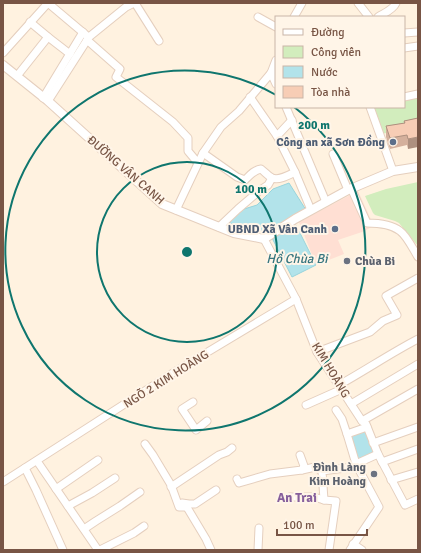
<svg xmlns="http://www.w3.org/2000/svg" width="421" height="553" font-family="Signika,sans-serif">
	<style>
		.commercial { fill: #ffdfd3 }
		.green { fill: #d2edbd }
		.water { fill: #b2e3ea; stroke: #98d4dc }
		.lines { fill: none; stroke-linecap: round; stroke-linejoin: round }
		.minor-casing { stroke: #e5cfbe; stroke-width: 9 }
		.tertiary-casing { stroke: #e5cfbe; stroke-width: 10 }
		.minor { stroke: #fff; stroke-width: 7 }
		.tertiary { stroke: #fff; stroke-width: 8 }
		.wall { fill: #d4b09c }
		.shaded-wall { fill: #ad907f }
		.building { fill: #f7cdb5; stroke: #ad907f }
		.ring { fill: none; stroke: #0f766e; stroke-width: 2 }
		.service-dot { fill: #5c6f8a; stroke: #fff5e8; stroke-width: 1.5 }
		.worship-dot { fill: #6b7280; stroke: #fff5e8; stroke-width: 1.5 }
		.labels { text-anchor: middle; stroke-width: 4; stroke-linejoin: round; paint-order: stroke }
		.service-label { font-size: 12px; font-weight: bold; fill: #4e5e75; stroke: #fff5e8; text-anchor: end }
		.street-label { font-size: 12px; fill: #785545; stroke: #fff5e8 }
		.worship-label { font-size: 12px; font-weight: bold; fill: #5b616d; stroke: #fff5e8; text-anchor: start }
		.water-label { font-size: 13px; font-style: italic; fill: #37767f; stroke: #fff5e8 }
		.neighbourhood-label { font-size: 13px; font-weight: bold; fill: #865f9c; stroke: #fff5e8 }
		.centre { fill: #0f766e; stroke: #fff5e8; stroke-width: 2 }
		.ring-label { font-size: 12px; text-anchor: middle; font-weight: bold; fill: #0f766e; stroke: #fff5e8; stroke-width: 4; stroke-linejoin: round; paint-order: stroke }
	</style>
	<rect width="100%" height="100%" fill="#fff2e0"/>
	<polygon class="commercial" points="358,191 374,226 362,232 338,240 344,254 316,265 299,222"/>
	<g class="green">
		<polygon points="418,96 418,127 381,134 373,107 404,107 404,99"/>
		<polygon points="418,182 418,246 399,223 395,221 375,215 373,213 365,196 386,189"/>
	</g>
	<g class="water">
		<polygon points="289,183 306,210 273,229 263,231 244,229 228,222 241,210 257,205 273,189"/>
		<polygon points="296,225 316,265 292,277 271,236"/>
		<polygon points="366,431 375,453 356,460 348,437"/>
	</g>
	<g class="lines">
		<defs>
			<g id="minor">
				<polyline points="48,3 86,35"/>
				<polyline points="135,3 159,41"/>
				<polyline points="358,3 369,17"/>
				<polyline points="258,17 276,27"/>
				<polyline points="294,17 302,3"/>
				<path d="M378 17C384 13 393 10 396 3"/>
				<polyline points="30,22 48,37 70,54"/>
				<polyline points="404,33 418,32"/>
				<polyline points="87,40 120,69 116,77 173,122 188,138 188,151 198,163"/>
				<polyline points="404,48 418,46"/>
				<polyline points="3,53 48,3"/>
				<polyline points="271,73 276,84"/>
				<polyline points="17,76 48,37"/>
				<polyline points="250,97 277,136 295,172 311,210"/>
				<polyline points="404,97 418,94"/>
				<polyline points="43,98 83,32"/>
				<polyline points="48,101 89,37 126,7 134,3"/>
				<polyline points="286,107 326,202"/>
				<polyline points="370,107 393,171"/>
				<polyline points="277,136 292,120"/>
				<path d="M203 153 237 177 245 180C250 175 254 170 261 169 265 172 268 176 272 178 279 181 289 175 295 172"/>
				<polyline points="333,154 348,190"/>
				<path d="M351 188 367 223C378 223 391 224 400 231 407 236 413 249 418 257"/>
				<polyline points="176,210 203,153 221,127 239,111 271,73 276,60"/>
				<polyline points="219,227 238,209 259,191 268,185 272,178"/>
				<polyline points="264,239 296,299 317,352 362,421 366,424 378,454 405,505 418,499"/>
				<polyline points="317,352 370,332 383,321 397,315 386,296 418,278"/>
				<path d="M339 385C366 370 391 353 418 339"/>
				<polyline points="193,402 182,409 196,430 207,421"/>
				<polyline points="351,404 418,364"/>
				<polyline points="306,405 342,389"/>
				<polyline points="336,410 342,419 347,434"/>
				<polyline points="362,421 418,389"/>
				<polyline points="373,443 418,427"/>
				<polyline points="145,444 153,455 171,485 179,507 186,507 188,509 206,539 211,550"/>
				<polyline points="37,461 98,550"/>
				<polyline points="382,462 418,449"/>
				<polyline points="25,468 36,490 63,550"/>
				<polyline points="302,470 315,467 322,471"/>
				<polyline points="237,479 239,483 270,474 302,470 304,466 300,455"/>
				<polyline points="391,480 418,472"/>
				<polyline points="3,482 176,371 296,299"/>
				<polyline points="171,487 219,455 227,452 232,448"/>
				<polyline points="56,489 98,460"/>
				<polyline points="290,497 314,497 324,500 336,501 329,550"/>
				<polyline points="324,500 322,471 353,467 356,464 347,434 367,427"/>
				<polyline points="181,504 182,503 189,504 195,504 216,490"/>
				<polyline points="68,506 92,493 115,478"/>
				<polyline points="84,529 96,521 120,506 140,492"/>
				<polyline points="353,544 362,550"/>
				<polyline points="100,550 134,533 144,526"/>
				<polyline points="258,550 259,528"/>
				<polyline points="350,550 379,507 356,464 378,454"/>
			</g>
			<polyline id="tertiary" points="3,65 48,101 162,204 234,233 264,239 295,219 326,202 348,190 393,171 418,167"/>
		</defs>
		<use href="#minor" class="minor-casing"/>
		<use href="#tertiary" class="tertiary-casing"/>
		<use href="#minor" class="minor"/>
		<use href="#tertiary" class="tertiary"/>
	</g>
	<polygon class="wall" points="418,118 408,149 407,145 390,149 386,137 386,126 404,123 404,121"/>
	<polygon class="shaded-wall" points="418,137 418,147 408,149 408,139"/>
	<polygon class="building" points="418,118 418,137 408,139 407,135 390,138 386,126 405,123 404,121"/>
	<g class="ring">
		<circle cx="187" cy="252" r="90"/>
		<path d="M294 107A180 180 0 1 1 276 95"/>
	</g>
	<g class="service-dot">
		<circle cx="393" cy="142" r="4"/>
		<circle cx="335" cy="229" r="4"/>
	</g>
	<g class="worship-dot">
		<circle cx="347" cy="261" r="4"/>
		<circle cx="374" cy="474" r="4"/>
	</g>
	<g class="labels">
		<g class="service-label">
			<text x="385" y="146">Công an xã Sơn Đồng</text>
			<text x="327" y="233">UBND Xã Vân Canh</text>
		</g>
		<g class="street-label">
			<text transform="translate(126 170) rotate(41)" y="4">ĐƯỜNG VÂN CANH</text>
			<text transform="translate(331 370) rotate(59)" y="4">KIM HOÀNG</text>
			<text transform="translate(166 379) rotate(-32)" y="4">NGÕ 2 KIM HOÀNG</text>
		</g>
		<g class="worship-label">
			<text x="355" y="265">Chùa Bi</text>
			<text x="366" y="471" text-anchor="end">Đình Làng<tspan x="366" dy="14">Kim Hoàng</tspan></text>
		</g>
		<g class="water-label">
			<text x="297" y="263">Hồ Chùa Bi</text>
		</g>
		<g class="neighbourhood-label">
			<text x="297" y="502">An Trai</text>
		</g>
	</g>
	<circle cx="187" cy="252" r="6" class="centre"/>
	<g class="ring-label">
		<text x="314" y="129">200 m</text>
		<text x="251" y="193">100 m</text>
	</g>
	<rect width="421" height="553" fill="none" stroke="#785545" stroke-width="8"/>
	<rect x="275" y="16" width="130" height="92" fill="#fff5e8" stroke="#c9b5a7"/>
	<rect x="283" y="29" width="20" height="6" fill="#ffffff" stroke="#c9b5a7"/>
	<text x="311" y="36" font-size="12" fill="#785545">Đường</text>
	<rect x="283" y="46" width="20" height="12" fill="#d2edbd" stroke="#c9b5a7"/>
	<text x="311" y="56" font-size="12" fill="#785545">Công viên</text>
	<rect x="283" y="66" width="20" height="12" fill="#b2e3ea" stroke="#c9b5a7"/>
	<text x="311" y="76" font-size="12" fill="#785545">Nước</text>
	<rect x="283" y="86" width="20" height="12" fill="#f7cdb5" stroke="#c9b5a7"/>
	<text x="311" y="96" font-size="12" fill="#785545">Tòa nhà</text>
	<path d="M277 529v6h90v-6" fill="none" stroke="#785545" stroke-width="2"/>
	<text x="283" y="529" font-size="12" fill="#785545" stroke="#fff5e8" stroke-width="3" paint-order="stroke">100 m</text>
</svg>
